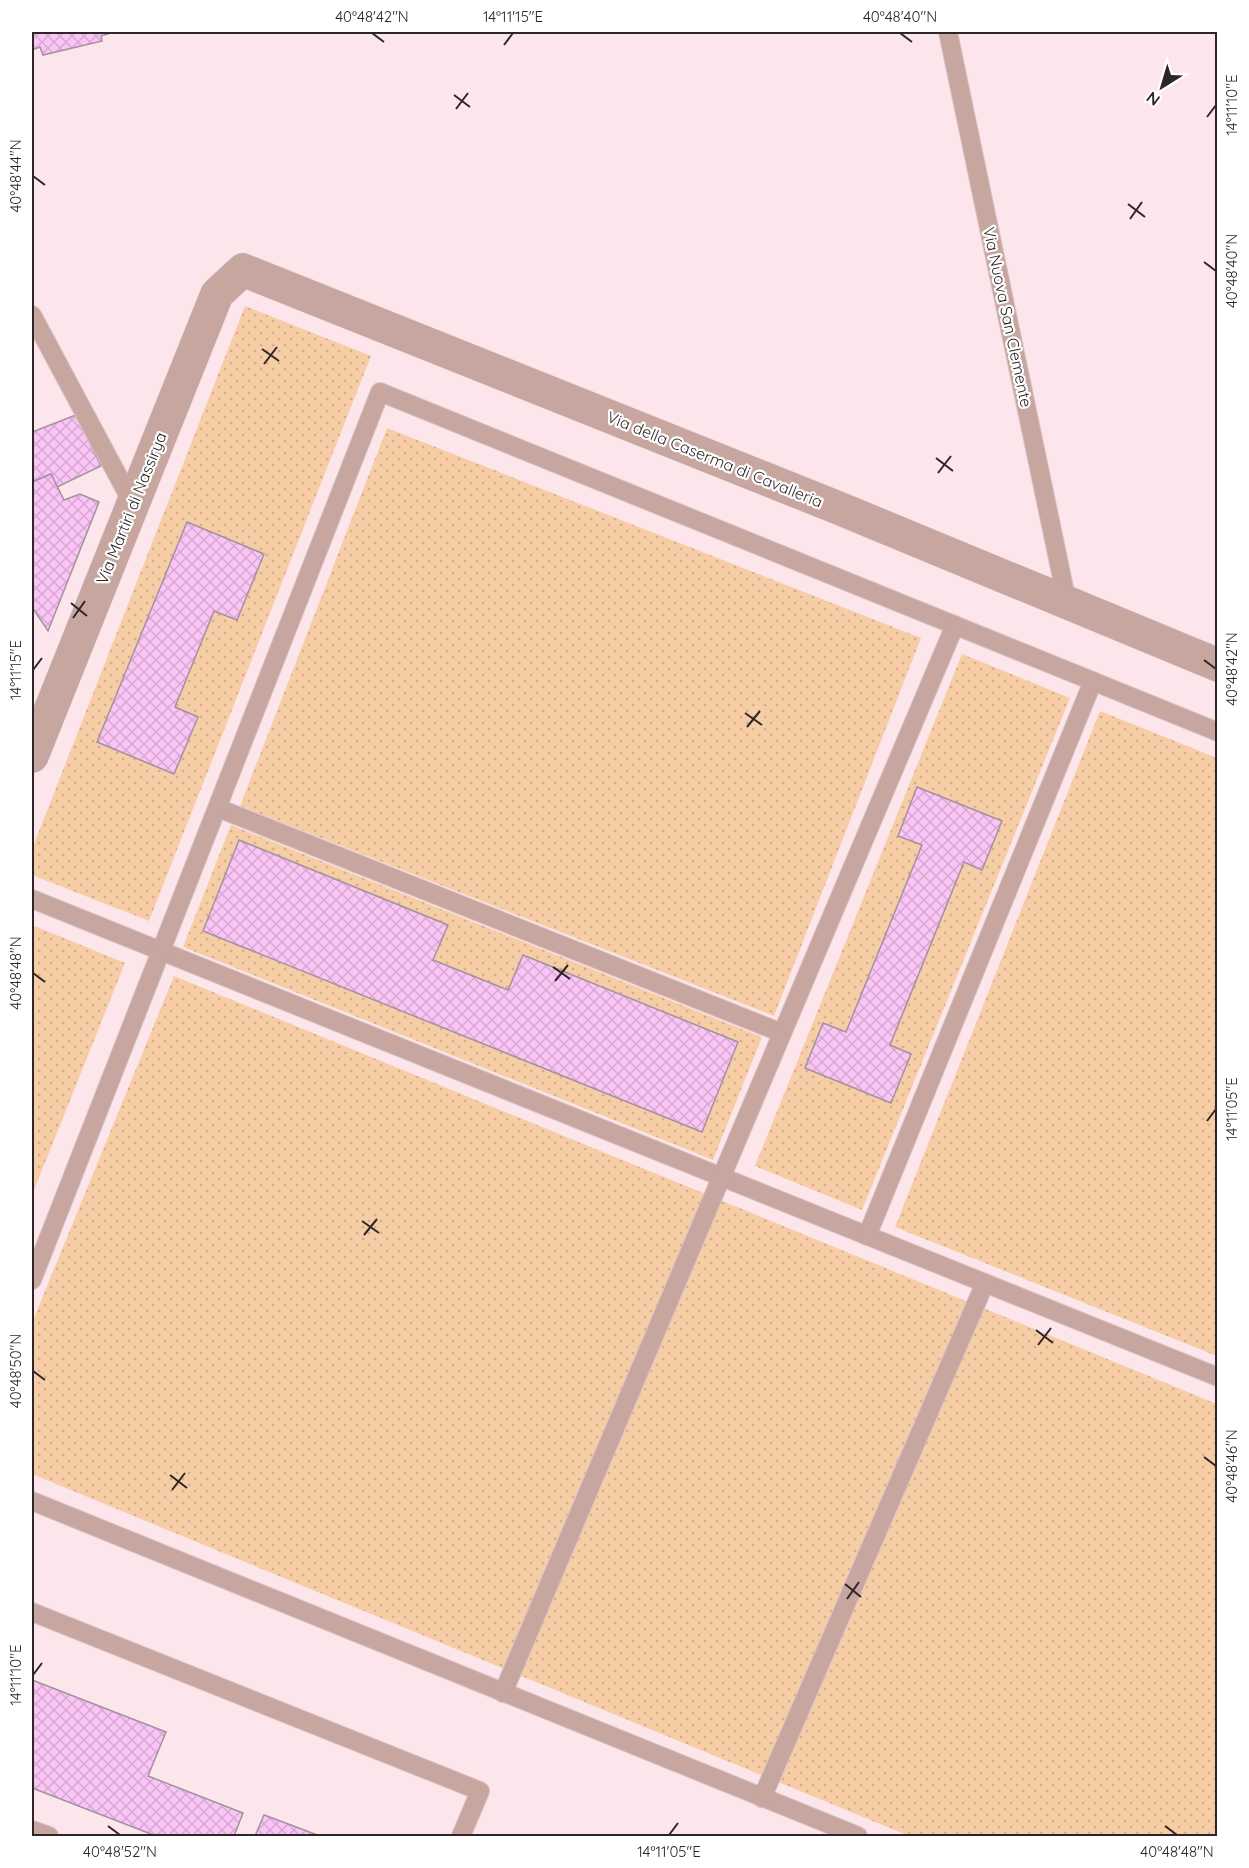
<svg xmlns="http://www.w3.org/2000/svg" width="1249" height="1868" font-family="Quicksand,sans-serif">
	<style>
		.grass { fill: url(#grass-dots) }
		.building { fill: url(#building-cross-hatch); stroke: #a192a0; stroke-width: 1.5 }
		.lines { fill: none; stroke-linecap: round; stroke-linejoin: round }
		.service-casing { stroke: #d8c3c8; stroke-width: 20 }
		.minor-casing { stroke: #d8c3c8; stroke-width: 34 }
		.service { stroke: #c6a69e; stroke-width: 18 }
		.minor { stroke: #c6a69e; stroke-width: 33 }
		.ticks { fill: none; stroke: #2d2527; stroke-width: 2 }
		.labels { text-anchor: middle; stroke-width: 4.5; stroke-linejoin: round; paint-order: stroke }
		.street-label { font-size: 16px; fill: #2d2527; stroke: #fff }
		.neatline { fill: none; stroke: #2d2527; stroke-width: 2 }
		.ticks-label { font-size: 15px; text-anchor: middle; fill: #2d2527 }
	</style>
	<defs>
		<pattern id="grass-dots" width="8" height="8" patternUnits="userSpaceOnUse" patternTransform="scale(1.5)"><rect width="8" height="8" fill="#f6cda4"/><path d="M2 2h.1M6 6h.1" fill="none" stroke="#d3b08d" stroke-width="1.8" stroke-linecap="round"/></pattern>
		<pattern id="building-cross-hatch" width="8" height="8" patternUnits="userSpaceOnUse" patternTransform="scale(1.5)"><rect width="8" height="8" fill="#fac4f5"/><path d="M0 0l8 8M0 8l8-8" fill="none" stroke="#d7a8d2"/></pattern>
	</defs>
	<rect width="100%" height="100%" fill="#fde6eb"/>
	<g class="grass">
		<polygon points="245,306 371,356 149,921 32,875 32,849"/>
		<polygon points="387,428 921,638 774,1016 240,806"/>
		<polygon points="962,654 1070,698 862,1210 755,1166"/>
		<polygon points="1100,711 1217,758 1217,1356 895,1227"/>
		<polygon points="231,825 762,1037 713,1160 183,947"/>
		<polygon points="32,925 125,963 32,1195"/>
		<polygon points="174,976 1217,1404 1217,1836 909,1836 32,1474 32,1323"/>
	</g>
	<g class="building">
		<polygon points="32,32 114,32 101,36 102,41 43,55 40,47 32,50"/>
		<polygon points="76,415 101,466 57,487 51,474 32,482 32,432"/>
		<polygon points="51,474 64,500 80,494 99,502 48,631 32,607 32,482"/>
		<polygon points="187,522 264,554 237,620 214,611 175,707 198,717 174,774 97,742"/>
		<polygon points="917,787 1002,821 982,870 964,862 890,1045 911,1054 891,1103 805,1068 823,1023 846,1032 922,845 898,836"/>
		<polygon points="239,840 448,925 433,960 508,990 523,955 738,1042 702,1132 203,931"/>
		<polygon points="32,1680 166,1732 148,1776 243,1813 234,1836 156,1836 32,1788"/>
		<polygon points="264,1815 275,1819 320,1836 255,1836"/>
	</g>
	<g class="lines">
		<defs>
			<g id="service">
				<polyline points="948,32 1067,602"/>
				<polyline points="32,315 133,504"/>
				<polyline points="218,808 782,1033"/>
				<polyline points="32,899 1218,1377"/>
				<polyline points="867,1236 1093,681"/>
				<polyline points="32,1280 380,392 1218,732"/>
				<polyline points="32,1501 858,1836"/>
				<polyline points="32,1612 480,1791 461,1836"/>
				<polyline points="503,1693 955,625"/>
				<polyline points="762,1798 985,1283"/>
				<polyline points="32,1830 49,1836"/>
			</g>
			<polyline id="minor" points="32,756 217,294 243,270 836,507 1218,665"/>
		</defs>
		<use href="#service" class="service-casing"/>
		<use href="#minor" class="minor-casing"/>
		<use href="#service" class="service"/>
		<use href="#minor" class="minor"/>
	</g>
	<path class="ticks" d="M372 33 384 42M900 33 912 42M504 45 513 33M454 95 470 107M456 109 468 93M1207 117 1216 105M33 176 45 185M1128 204 1145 217M1130 219 1142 202M1204 262 1216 271M262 349 279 361M264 364 277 347M936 458 953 471M938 473 951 456M71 603 87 616M73 618 85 601M1204 660 1216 669M33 670 42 658M745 713 762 725M747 727 760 711M553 967 570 979M33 973 45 982M555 981 568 965M1207 1121 1216 1109M362 1221 379 1233M364 1235 377 1219M1036 1330 1053 1343M1038 1345 1051 1328M33 1371 45 1380M1204 1457 1216 1466M170 1475 187 1488M172 1490 185 1473M845 1584 861 1597M847 1599 859 1582M33 1675 42 1663M108 1826 120 1835M1165 1826 1177 1835M669 1835 678 1823"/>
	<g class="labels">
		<g class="street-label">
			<text transform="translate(1008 317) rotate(78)" y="6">Via Nuova San Clemente</text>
			<text transform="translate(715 459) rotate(22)" y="6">Via della Caserma di Cavalleria</text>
			<text transform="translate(131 508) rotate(-68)" y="6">Via Martiri di Nassirya</text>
		</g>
	</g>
	<rect width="1249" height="1868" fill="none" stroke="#ffffff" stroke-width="66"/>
	<g transform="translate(1162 87) rotate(217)" stroke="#ffffff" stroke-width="4.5" paint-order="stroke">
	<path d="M0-4.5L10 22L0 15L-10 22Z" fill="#2d2527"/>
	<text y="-9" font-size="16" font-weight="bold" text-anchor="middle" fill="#2d2527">N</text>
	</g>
	<rect x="33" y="33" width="1183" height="1802" class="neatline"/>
	<g class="ticks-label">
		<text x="372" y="22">40°48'42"N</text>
		<text x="513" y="22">14°11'15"E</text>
		<text x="900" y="22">40°48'40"N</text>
		<text transform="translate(1232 105) rotate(-90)" y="5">14°11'10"E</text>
		<text transform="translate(16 176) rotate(-90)" y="5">40°48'44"N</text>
		<text transform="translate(1232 271) rotate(-90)" y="5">40°48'40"N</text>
		<text transform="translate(1232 669) rotate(-90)" y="5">40°48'42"N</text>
		<text transform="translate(16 670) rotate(-90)" y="5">14°11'15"E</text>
		<text transform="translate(16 973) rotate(-90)" y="5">40°48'48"N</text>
		<text transform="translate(1232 1109) rotate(-90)" y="5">14°11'05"E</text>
		<text transform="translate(16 1371) rotate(-90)" y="5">40°48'50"N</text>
		<text transform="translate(1232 1466) rotate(-90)" y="5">40°48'46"N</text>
		<text transform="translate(16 1675) rotate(-90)" y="5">14°11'10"E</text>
		<text x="120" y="1857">40°48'52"N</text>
		<text x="669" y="1857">14°11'05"E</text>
		<text x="1177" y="1857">40°48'48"N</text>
	</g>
</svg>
